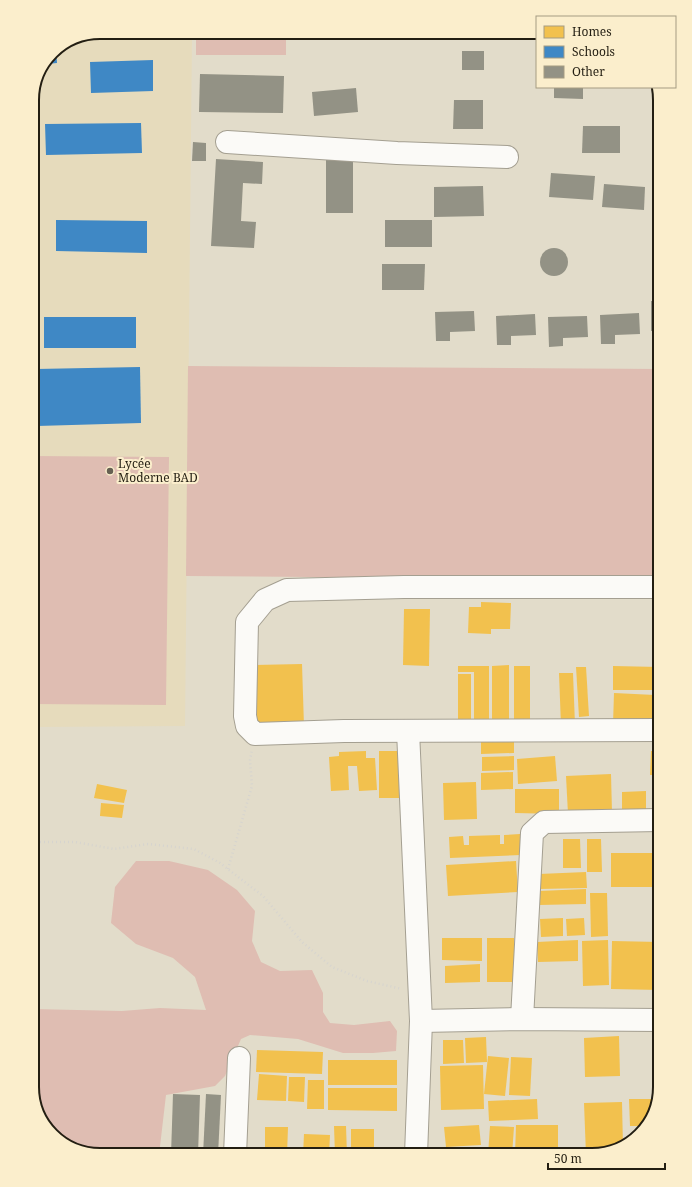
<svg xmlns="http://www.w3.org/2000/svg" width="692" height="1187" font-family="'Noto Serif',serif">
	<style>
		.built { fill: #e6dbbc }
		.green { fill: #dfbdb2 }
		.homes { fill: #f2c14e }
		.schools { fill: #3f88c5 }
		.building { fill: #939285 }
		.lines { fill: none; stroke-linecap: round; stroke-linejoin: round }
		.minor-casing { stroke: #a49f91; stroke-width: 24 }
		.path { stroke: #d6d4cf; stroke-width: 2.5; stroke-dasharray: 1 3; stroke-linecap: butt }
		.minor { stroke: #fbfaf7; stroke-width: 22 }
		.poi-dot { fill: #666052; stroke: #fbeecc; stroke-width: 1.5 }
		.labels { text-anchor: middle; stroke-width: 4; stroke-linejoin: round; paint-order: stroke }
		.poi-label { font-size: 12px; fill: #231e12; stroke: #fbeecc; text-anchor: start }
		.rim { fill: none; stroke: #231e12; stroke-width: 2 }
	</style>
	<rect width="100%" height="100%" fill="#e2dcca"/>
	<polygon class="built" points="192,36 185,726 32,727 32,96 52,52 74,37"/>
	<g class="green">
		<polygon points="286,35 286,55 196,55 196,36"/>
		<polygon points="188,366 660,369 660,580 186,576"/>
		<polygon points="32,456 169,457 166,705 32,704"/>
		<polygon points="136,861 169,861 208,870 237,890 255,911 252,941 261,962 280,971 312,970 323,993 323,1012 330,1023 354,1025 390,1021 397,1031 396,1051 373,1053 343,1053 298,1039 250,1035 241,1039 225,1076 215,1086 166,1095 159,1155 96,1155 62,1143 39,1117 32,1087 32,1009 122,1011 160,1008 206,1010 195,977 173,958 136,944 111,923 115,887"/>
	</g>
	<g class="homes">
		<polygon points="481,602 511,603 510,629 491,629 491,634 468,633 469,607 481,607"/>
		<polygon points="404,609 430,609 429,666 403,665"/>
		<polygon points="302,664 304,726 253,728 251,665"/>
		<polygon points="509,665 509,727 492,727 492,666"/>
		<polygon points="458,666 489,666 489,719 474,719 474,672 458,672"/>
		<rect x="514" y="666" width="16" height="63"/>
		<polygon points="613,666 660,667 660,690 613,690"/>
		<polygon points="576,667 586,667 589,716 579,717"/>
		<polygon points="559,673 573,673 575,725 561,726"/>
		<polygon points="458,674 471,674 471,720 458,729"/>
		<polygon points="614,693 655,695 653,725 613,724"/>
		<polygon points="514,738 514,753 481,754 481,739"/>
		<polygon points="366,751 366,758 375,758 377,790 359,791 357,766 348,766 349,790 331,791 329,757 339,756 339,752"/>
		<rect x="379" y="751" width="21" height="47"/>
		<polygon points="651,751 660,751 660,775 650,775"/>
		<polygon points="514,756 514,770 482,771 482,757"/>
		<polygon points="555,756 557,781 518,784 517,759"/>
		<polygon points="513,772 513,789 481,790 481,773"/>
		<polygon points="611,774 612,812 568,814 566,776"/>
		<rect x="653" y="776" width="7" height="22"/>
		<polygon points="476,782 477,819 444,820 443,783"/>
		<polygon points="97,784 127,790 124,803 94,798"/>
		<polygon points="515,789 559,789 559,814 515,813"/>
		<polygon points="646,791 646,814 622,815 622,792"/>
		<polygon points="101,803 124,805 122,818 100,816"/>
		<polygon points="520,834 521,855 450,858 449,837 463,836 464,845 469,845 469,836 500,835 500,844 504,844 504,835"/>
		<polygon points="563,839 580,839 581,868 563,868"/>
		<polygon points="587,839 601,839 602,872 587,872"/>
		<rect x="611" y="853" width="49" height="34"/>
		<polygon points="516,861 518,892 448,896 446,865"/>
		<polygon points="586,872 587,888 539,889 539,874"/>
		<polygon points="32,887 38,887 39,904 32,905"/>
		<polygon points="586,889 586,904 539,905 539,891"/>
		<polygon points="590,893 607,893 608,936 591,937"/>
		<polygon points="563,918 563,936 541,937 540,919"/>
		<polygon points="584,918 585,935 567,936 566,919"/>
		<polygon points="442,938 482,938 482,961 442,960"/>
		<rect x="487" y="938" width="27" height="44"/>
		<polygon points="578,940 578,961 538,962 537,942"/>
		<polygon points="608,940 609,985 583,986 582,941"/>
		<polygon points="612,941 660,942 660,990 611,989"/>
		<polygon points="480,964 480,982 445,983 445,966"/>
		<polygon points="619,1036 620,1076 585,1077 584,1038"/>
		<polygon points="486,1037 487,1062 466,1063 465,1038"/>
		<polygon points="443,1040 463,1040 464,1063 443,1064"/>
		<polygon points="257,1050 323,1052 322,1074 256,1072"/>
		<polygon points="488,1056 509,1058 505,1096 484,1094"/>
		<polygon points="511,1057 532,1058 530,1096 509,1095"/>
		<rect x="328" y="1060" width="69" height="25"/>
		<polygon points="483,1065 484,1109 441,1110 440,1066"/>
		<polygon points="259,1074 287,1076 286,1101 257,1100"/>
		<polygon points="289,1077 305,1077 304,1102 288,1101"/>
		<polygon points="308,1080 324,1080 324,1109 307,1109"/>
		<polygon points="328,1088 397,1088 397,1111 328,1110"/>
		<polygon points="537,1099 538,1119 489,1121 488,1101"/>
		<polygon points="629,1099 656,1099 649,1124 647,1126 630,1126"/>
		<polygon points="622,1102 623,1147 592,1155 586,1155 584,1103"/>
		<polygon points="479,1125 481,1145 446,1147 444,1127"/>
		<polygon points="516,1125 558,1125 558,1155 515,1155"/>
		<polygon points="334,1126 346,1126 347,1155 335,1155"/>
		<polygon points="490,1126 514,1127 512,1155 488,1155"/>
		<polygon points="265,1127 288,1127 287,1155 265,1155"/>
		<rect x="351" y="1129" width="23" height="26"/>
		<polygon points="304,1134 330,1135 329,1155 303,1155"/>
		<polygon points="482,1149 482,1155 444,1155 444,1151"/>
	</g>
	<g class="schools">
		<polygon points="56,49 57,63 47,64 52,52"/>
		<polygon points="153,60 153,91 91,93 90,62"/>
		<polygon points="141,123 142,153 46,155 45,124"/>
		<polygon points="56,220 147,221 147,253 56,251"/>
		<rect x="44" y="317" width="92" height="31"/>
		<polygon points="140,367 141,423 37,426 36,369"/>
	</g>
	<g class="building">
		<rect x="462" y="51" width="22" height="19"/>
		<polygon points="200,74 284,76 283,113 199,112"/>
		<polygon points="554,87 583,87 583,99 554,98"/>
		<polygon points="356,88 358,112 314,116 312,92"/>
		<polygon points="454,100 483,100 483,129 453,129"/>
		<polygon points="583,126 620,126 620,153 582,153"/>
		<polygon points="193,142 206,143 206,161 192,161"/>
		<polygon points="216,159 263,162 262,184 243,183 241,221 256,222 254,248 211,246"/>
		<rect x="326" y="160" width="27" height="53"/>
		<polygon points="551,173 595,176 593,200 549,197"/>
		<polygon points="604,184 645,187 644,210 602,207"/>
		<polygon points="483,186 484,216 434,217 434,187"/>
		<polygon points="654,208 660,208 660,239 653,239"/>
		<rect x="385" y="220" width="47" height="27"/>
		<circle cx="554" cy="262" r="14"/>
		<polygon points="382,264 425,264 424,290 382,290"/>
		<polygon points="651,301 660,301 660,330 651,331"/>
		<polygon points="474,311 475,331 450,332 450,341 436,341 435,312"/>
		<polygon points="639,313 640,334 615,335 615,344 601,344 600,315"/>
		<polygon points="535,314 536,335 511,336 511,345 497,345 496,316"/>
		<polygon points="587,316 588,337 563,338 563,346 549,347 548,317"/>
		<polygon points="173,1094 200,1095 198,1155 171,1155"/>
		<polygon points="206,1094 221,1095 218,1155 203,1155"/>
	</g>
	<g class="lines">
		<defs>
			<g id="minor">
				<polyline points="227,142 397,153 507,157"/>
				<polyline points="660,730 344,731 255,734 247,726 245,716 247,622 265,600 287,590 404,587 660,587"/>
				<polyline points="408,731 421,1021 416,1155"/>
				<polyline points="522,1019 532,833 544,822 660,820"/>
				<polyline points="421,1021 522,1019 660,1020"/>
				<polyline points="235,1155 239,1058"/>
			</g>
		</defs>
		<use href="#minor" class="minor-casing"/>
		<g class="path">
			<polyline points="32,842 75,842 114,849 148,844 194,849 220,863 263,896 302,942 332,967 367,981 402,989"/>
			<polyline points="228,869 252,786 250,760 252,750"/>
		</g>
		<use href="#minor" class="minor"/>
	</g>
	<circle class="poi-dot" cx="110" cy="471" r="4"/>
	<g class="labels">
		<g class="poi-label">
			<text x="118" y="468">Lycée<tspan x="118" dy="14">Moderne BAD</tspan></text>
		</g>
	</g>
	<path d="M0 0H692V1187H0ZM100 39H592A61 61 0 0 1 653 100V1087A61 61 0 0 1 592 1148H100A61 61 0 0 1 39 1087V100A61 61 0 0 1 100 39Z" fill="#fbeecc" fill-rule="evenodd"/>
	<path class="rim" d="M100 39H592A61 61 0 0 1 653 100V1087A61 61 0 0 1 592 1148H100A61 61 0 0 1 39 1087V100A61 61 0 0 1 100 39Z"/>
	<rect x="536" y="16" width="140" height="72" fill="#fbeecc" stroke="#a59b82"/>
	<rect x="544" y="26" width="20" height="12" fill="#f2c14e" stroke="#a59b82"/>
	<text x="572" y="36" font-size="12" fill="#231e12">Homes</text>
	<rect x="544" y="46" width="20" height="12" fill="#3f88c5" stroke="#a59b82"/>
	<text x="572" y="56" font-size="12" fill="#231e12">Schools</text>
	<rect x="544" y="66" width="20" height="12" fill="#939285" stroke="#a59b82"/>
	<text x="572" y="76" font-size="12" fill="#231e12">Other</text>
	<path d="M548 1163v6h117v-6" fill="none" stroke="#231e12" stroke-width="2"/>
	<text x="554" y="1163" font-size="12" fill="#231e12" stroke="#fbeecc" stroke-width="3" paint-order="stroke">50 m</text>
</svg>
